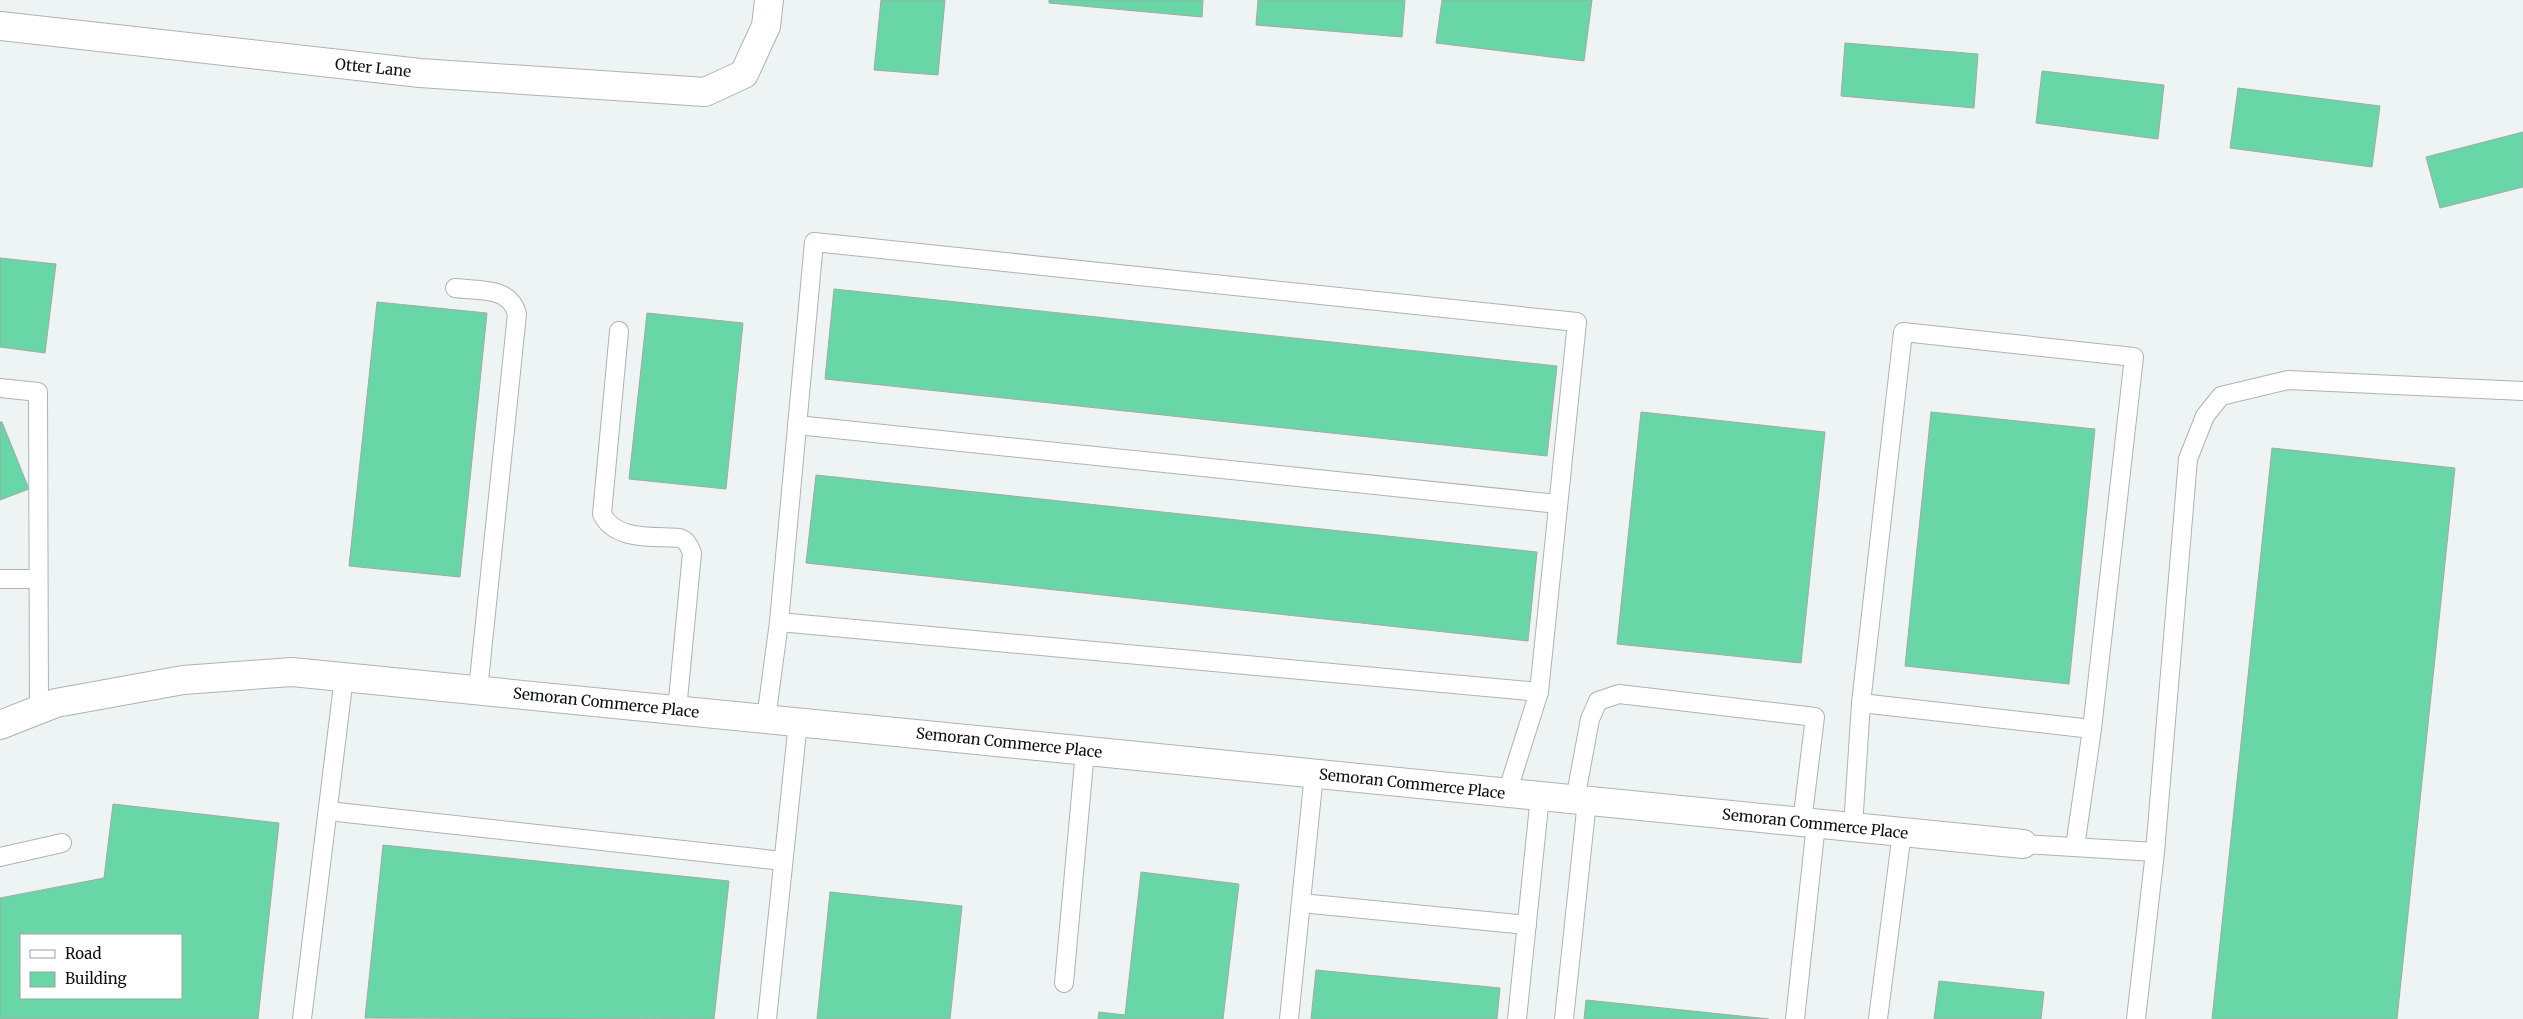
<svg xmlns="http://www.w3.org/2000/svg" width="2523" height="1019" font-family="Merriweather,serif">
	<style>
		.building { fill: #69d6a7; stroke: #a4a8a6; fill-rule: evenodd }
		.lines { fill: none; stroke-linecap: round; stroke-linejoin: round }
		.lane-casing { stroke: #aeb3b2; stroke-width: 20 }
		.street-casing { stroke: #aeb3b2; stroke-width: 30 }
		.lane { stroke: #fff; stroke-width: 18 }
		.street { stroke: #fff; stroke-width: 28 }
		.labels { text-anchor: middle; stroke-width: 4; stroke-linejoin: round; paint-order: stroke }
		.street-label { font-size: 15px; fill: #0e1010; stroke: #fff }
	</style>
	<rect width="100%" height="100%" fill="#eef4f3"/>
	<g class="building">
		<polygon points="881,0 945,0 938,75 874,70"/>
		<polygon points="1049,0 1203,0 1202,17 1049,3"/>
		<polygon points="1258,0 1405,0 1402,37 1256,25"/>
		<polygon points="1442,0 1592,0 1584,61 1436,43"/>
		<polygon points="1845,43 1978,54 1974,108 1841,96"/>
		<polygon points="2042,71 2164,85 2158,139 2036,123"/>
		<polygon points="2238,88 2380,106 2372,167 2230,148"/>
		<polygon points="2523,132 2523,187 2440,208 2426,157"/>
		<polygon points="0,258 56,264 45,353 0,347"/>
		<polygon points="834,289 1557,366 1547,456 825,379"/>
		<polygon points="377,302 487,313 460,577 349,566"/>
		<polygon points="647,313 743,323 726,489 629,479"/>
		<polygon points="1641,412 1825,432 1801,663 1617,644"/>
		<polygon points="1931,412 2095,429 2069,684 1905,666"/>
		<polygon points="0,422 2,422 29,489 0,500"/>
		<polygon points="2272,448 2455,468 2397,1019 2212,1019"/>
		<polygon points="816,475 1537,552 1528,641 806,563"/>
		<path d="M113 804 279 823 258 1019H0V898L104 878ZM21 935H181V998H21Z"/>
		<polygon points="383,845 729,881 714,1019 365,1018"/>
		<polygon points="1141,872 1239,884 1223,1019 1098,1019 1099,1012 1125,1015"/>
		<polygon points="830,892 962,906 950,1019 817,1019"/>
		<polygon points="1316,970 1500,988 1497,1019 1311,1019"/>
		<polygon points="1939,981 2044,992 2041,1019 1934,1019"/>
		<polygon points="1586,1000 1769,1019 1584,1019"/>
	</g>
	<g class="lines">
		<defs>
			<g id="lane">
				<path d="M455 288C478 291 510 286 517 314L478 690"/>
				<path d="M619 331 602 514C615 541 653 536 679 538 687 540 689 546 692 553L677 710"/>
				<polyline points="0,388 38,392 39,710"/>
				<polyline points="797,425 1558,504"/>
				<polyline points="0,579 38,579"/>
				<polyline points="779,622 1539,692"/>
				<polyline points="1861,703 1903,332 2134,357 2092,729"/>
				<polyline points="766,719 779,622 814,242 1577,322 1539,692 1507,793"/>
				<polyline points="1575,800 1590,719 1598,701 1619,694 1815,717 1802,822"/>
				<polyline points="328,811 783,861"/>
				<polyline points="1853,827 1861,703 2092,729 2075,847"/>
				<polyline points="2023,844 2155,852"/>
				<polyline points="0,857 62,843"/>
				<polyline points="1301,903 1527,925"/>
				<polyline points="1064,983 1085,751"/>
				<polyline points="302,1019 344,677"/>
				<polyline points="767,1019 798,722"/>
				<polyline points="1289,1019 1314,774"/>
				<polyline points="1517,1019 1540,796"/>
				<polyline points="1564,1019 1587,801"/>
				<polyline points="1795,1019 1816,824"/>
				<polyline points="1878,1019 1902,832"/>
				<polyline points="2136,1019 2155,852 2188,459 2205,416 2221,396 2288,380 2523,391"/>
			</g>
			<g id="street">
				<polyline points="0,26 420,73 705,92 744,74 766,26 769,0"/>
				<polyline points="0,725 56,703 183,680 292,672 2023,844"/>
			</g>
		</defs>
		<use href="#lane" class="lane-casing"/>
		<use href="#street" class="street-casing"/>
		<use href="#lane" class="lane"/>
		<use href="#street" class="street"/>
	</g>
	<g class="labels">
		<g class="street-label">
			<text transform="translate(373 68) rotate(6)" y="5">Otter Lane</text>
			<text transform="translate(606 703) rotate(6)" y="5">Semoran Commerce Place</text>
			<text transform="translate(1009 743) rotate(6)" y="5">Semoran Commerce Place</text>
			<text transform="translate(1412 784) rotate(6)" y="5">Semoran Commerce Place</text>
			<text transform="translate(1815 824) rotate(6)" y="5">Semoran Commerce Place</text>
		</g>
	</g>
	<rect x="20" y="934" width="162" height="65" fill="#ffffff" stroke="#9f9f9f"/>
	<rect x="30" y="950" width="25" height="8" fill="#ffffff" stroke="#9f9f9f"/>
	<text x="65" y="959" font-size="15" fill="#0e1010">Road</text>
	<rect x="30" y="972" width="25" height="15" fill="#69d6a7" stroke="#9f9f9f"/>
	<text x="65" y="984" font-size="15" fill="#0e1010">Building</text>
</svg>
